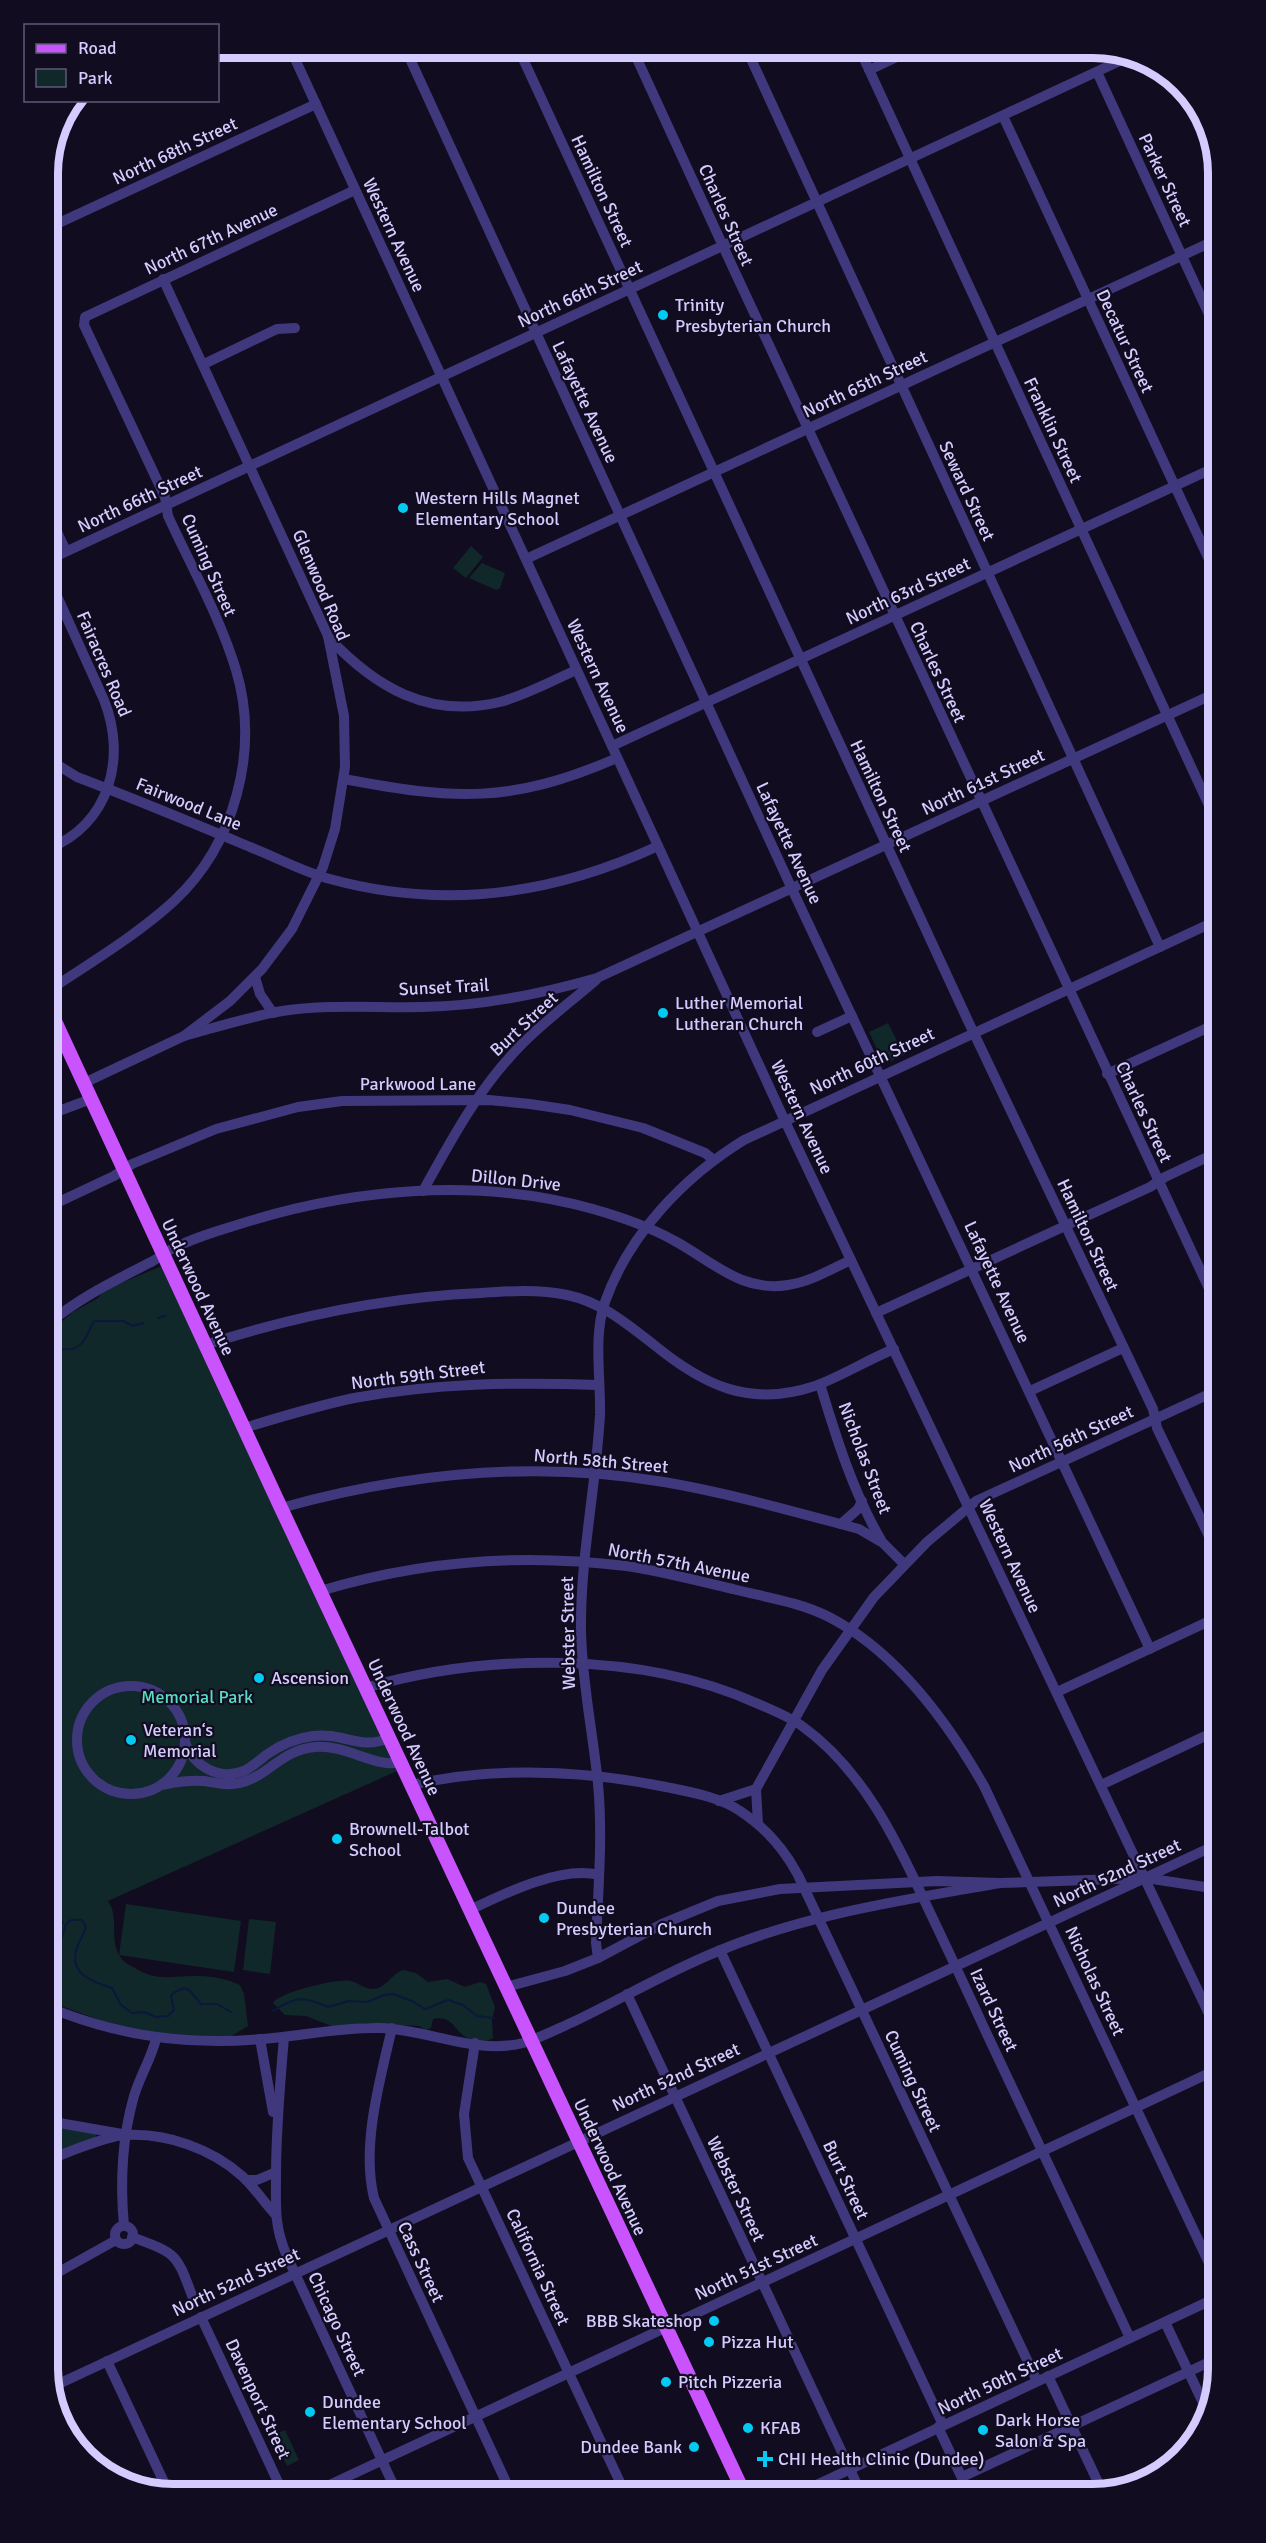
<svg xmlns="http://www.w3.org/2000/svg" width="1266" height="2543" font-family="Signika,sans-serif">
	<style>
		.green { fill: #102829 }
		.lines { fill: none; stroke-linecap: round; stroke-linejoin: round }
		.stream { stroke: #09183b; stroke-width: 2 }
		.minor { stroke: #3f387d; stroke-width: 10 }
		.major { stroke: #c953fd; stroke-width: 14 }
		.poi-dot { fill: #03caf2; stroke: #110c1f; stroke-width: 2 }
		.labels { text-anchor: middle; stroke-width: 4.5; stroke-linejoin: round; paint-order: stroke }
		.street-label { font-size: 18px; fill: #d4cbfe; stroke: #110c1f }
		.poi-label { font-size: 18px; fill: #d4cbfe; stroke: #110c1f; text-anchor: start }
		.park-label { font-size: 18px; fill: #59ddc5; stroke: #110c1f }
		.rim { fill: none; stroke: #d4cbfe; stroke-width: 8 }
	</style>
	<rect width="100%" height="100%" fill="#110c1f"/>
	<g class="green">
		<polygon points="471,546 483,557 466,578 453,568"/>
		<polygon points="482,563 505,573 500,588 496,590 469,578"/>
		<polygon points="888,1023 904,1055 884,1064 869,1032"/>
		<path d="M162 1266 397 1771 108 1901C120 1919 109 1937 119 1955L126 1904 241 1921 234 1972 119 1955C122 1961 128 1964 133 1967 158 1983 172 1975 198 1976 211 1976 228 1979 240 1985L244 1994 248 2026 228 2038 129 2031 48 2001V1939L57 1934 64 1921 48 1927V1333L73 1312 98 1298 104 1290Z"/>
		<polygon points="249,1919 276,1922 270,1974 243,1970"/>
		<path d="M403 1970 416 1973 428 1982 447 1979 465 1987 480 1982 486 1984 495 2007 492 2020 493 2038C488 2041 485 2041 479 2041 453 2040 458 2013 433 2019L431 2028 425 2030 419 2026 364 2023 348 2028 334 2027 306 2016 285 2015 273 2003C279 1992 339 1978 351 1981 359 1983 364 1989 373 1989 387 1988 391 1974 403 1970Z"/>
		<polygon points="59,2128 96,2134 96,2138 61,2150 57,2147 57,2131"/>
		<polygon points="285,2430 299,2460 287,2466 274,2438 275,2434"/>
	</g>
	<g class="lines">
		<g class="stream">
			<polyline points="158,1318 165,1316"/>
			<path d="M48 1358C60 1343 68 1354 79 1346 87 1340 89 1329 94 1321H123L133 1326 143 1323"/>
			<path d="M48 1950C52 1947 57 1945 60 1941 67 1930 61 1917 82 1920L86 1927C84 1934 79 1941 77 1948 68 1974 93 1982 112 1988L121 2005 132 2013 144 2012 156 2017 168 2016 174 2010 171 1997 173 1993 184 1988 189 1990 201 2004H217L231 2012"/>
			<path d="M273 2011C296 1996 303 1996 328 2007L349 2001 367 2002 384 1995 393 1994 412 2001 425 2009 448 2000 463 2005 477 2016 494 2018"/>
		</g>
		<g class="minor">
			<polyline points="290,48 784,1119 1218,2033"/>
			<polyline points="405,48 792,889 1150,1649"/>
			<polyline points="518,48 969,1023 1153,1409 1157,1428 1218,1555"/>
			<path d="M632 48C825 469 1020 889 1218 1308"/>
			<polyline points="746,48 1160,947"/>
			<polyline points="859,48 1218,825"/>
			<polyline points="869,70 916,48"/>
			<polyline points="1097,72 1218,334"/>
			<polyline points="1003,116 1218,579"/>
			<polyline points="48,228 316,104"/>
			<polyline points="204,364 277,329 295,328"/>
			<polyline points="48,513 66,551"/>
			<polyline points="526,559 1218,239"/>
			<polyline points="48,560 1126,58"/>
			<path d="M328 637C375 687 428 719 500 702 526 695 552 681 576 670"/>
			<polyline points="612,746 1218,466"/>
			<path d="M48 759 77 777C135 799 193 823 250 847 276 857 303 872 330 879 443 910 553 895 658 846"/>
			<path d="M344 779C454 800 511 804 617 758"/>
			<path d="M48 849C110 824 127 758 104 700L48 576"/>
			<polyline points="255,977 260,994 273,1013"/>
			<path d="M48 991C90 963 137 935 174 901 235 844 260 750 236 670 220 617 191 566 168 516L165 497 84 325 85 317 355 190"/>
			<polyline points="817,1032 852,1016"/>
			<path d="M184 1036C217 1027 248 1017 282 1011 328 1004 375 1008 423 1007 482 1006 541 994 597 978L1218 692"/>
			<polyline points="1107,1074 1218,1023"/>
			<polyline points="84,1083 184,1036 230,1001 262,969 292,929 323,867 335,829 345,767 344,716 328,636 163,279"/>
			<polyline points="48,1115 91,1099"/>
			<path d="M423 1191C452 1138 480 1086 523 1043 546 1020 572 1001 596 980"/>
			<polyline points="48,1207 114,1176 132,1164 216,1129 298,1107 342,1101 489,1100 530,1104 570,1110 643,1128 705,1153 714,1160"/>
			<polyline points="876,1313 1150,1187 1165,1177 1218,1152"/>
			<path d="M48 1324C80 1297 116 1280 153 1261 160 1257 165 1252 172 1249 193 1238 217 1231 240 1224 353 1188 478 1177 593 1209 621 1217 648 1226 673 1240 711 1260 741 1293 788 1285 810 1282 831 1269 851 1260"/>
			<path d="M205 1345C295 1316 386 1297 481 1293 509 1291 539 1289 567 1295 601 1302 626 1323 653 1344 703 1385 749 1408 815 1386 842 1376 867 1360 894 1349"/>
			<path d="M820 1384C836 1437 853 1492 881 1540"/>
			<polyline points="1030,1391 1123,1348"/>
			<path d="M244 1428C280 1417 316 1406 354 1398 435 1383 516 1382 599 1385"/>
			<path d="M281 1508C406 1473 535 1460 664 1482 729 1493 795 1512 859 1529L883 1543 904 1564"/>
			<polyline points="841,1524 858,1509 862,1501"/>
			<path d="M320 1591C419 1561 523 1553 626 1566 662 1571 697 1581 733 1589 764 1597 800 1602 829 1617 897 1652 947 1721 984 1786L1218 2282"/>
			<circle cx="131" cy="1740" r="54"/>
			<path d="M365 1688C486 1653 640 1651 756 1703 772 1710 788 1716 802 1726 862 1769 896 1839 926 1904 946 1946 966 1988 985 2030 1033 2132 1082 2235 1130 2338"/>
			<polyline points="1057,1692 1218,1617"/>
			<path d="M185 1742C193 1766 219 1781 244 1771 252 1767 259 1761 266 1755 280 1745 296 1738 313 1736 344 1732 359 1751 389 1738"/>
			<path d="M162 1785C176 1782 189 1780 204 1781 216 1783 228 1786 240 1783 269 1776 281 1750 315 1747 345 1744 378 1769 400 1762"/>
			<path d="M411 1785C495 1766 582 1770 666 1787 690 1792 720 1797 740 1811 765 1827 784 1849 798 1875L1037 2381"/>
			<polyline points="1101,1785 1218,1730"/>
			<polyline points="719,1801 756,1789"/>
			<polyline points="758,1824 756,1789 822,1670 874,1597 927,1542 976,1501 1218,1390"/>
			<path d="M470 1910C503 1894 562 1865 599 1875"/>
			<polyline points="720,1950 943,2425"/>
			<path d="M598 1958 596 1943C598 1890 603 1837 598 1784 593 1733 582 1683 581 1631 580 1559 596 1487 600 1415 601 1380 593 1335 605 1302 629 1234 684 1177 744 1140L1218 920"/>
			<polyline points="506,1987 565,1971 598,1958 662,1924 718,1901 780,1889 937,1881 1000,1883 1146,1878 1218,1889"/>
			<polyline points="627,1994 862,2495"/>
			<path d="M48 2007C117 2036 186 2046 262 2039 301 2036 341 2027 380 2028 427 2029 476 2055 523 2043 540 2038 557 2029 573 2022 621 1999 667 1972 716 1952 806 1914 904 1900 1000 1883"/>
			<path d="M392 2028C380 2080 361 2146 374 2198L512 2495"/>
			<path d="M284 2037C280 2084 276 2129 276 2176 276 2207 274 2225 286 2254L398 2495"/>
			<polyline points="260,2039 273,2112"/>
			<polyline points="475,2043 464,2114 468,2158 626,2495"/>
			<polyline points="48,2121 122,2134"/>
			<path d="M48 2161C64 2153 110 2135 127 2135 167 2133 212 2149 242 2176 254 2187 264 2202 275 2214"/>
			<polyline points="246,2180 257,2180 276,2172"/>
			<path d="M124 2226C120 2183 122 2138 134 2096 140 2076 151 2059 156 2039"/>
			<circle cx="124" cy="2235" r="9"/>
			<path d="M132 2237C178 2254 176 2253 193 2298"/>
			<polyline points="48,2278 116,2240"/>
			<polyline points="201,2317 284,2495"/>
			<polyline points="1165,2322 1206,2409"/>
			<polyline points="107,2361 170,2495"/>
			<polyline points="1048,2376 1103,2493"/>
			<polyline points="52,2387 1218,1844"/>
			<polyline points="938,2427 970,2495"/>
			<polyline points="962,2477 1218,2358"/>
			<polyline points="308,2495 1218,2069"/>
			<polyline points="795,2495 1218,2297"/>
		</g>
		<polyline class="major" points="48,1006 281,1508 745,2495"/>
	</g>
	<g class="poi-dot">
		<circle cx="663" cy="315" r="6"/>
		<circle cx="403" cy="508" r="6"/>
		<circle cx="663" cy="1013" r="6"/>
		<circle cx="259" cy="1678" r="6"/>
		<circle cx="131" cy="1740" r="6"/>
		<circle cx="337" cy="1839" r="6"/>
		<circle cx="544" cy="1918" r="6"/>
		<circle cx="714" cy="2321" r="6"/>
		<circle cx="709" cy="2342" r="6"/>
		<circle cx="666" cy="2382" r="6"/>
		<circle cx="310" cy="2412" r="6"/>
		<circle cx="748" cy="2428" r="6"/>
		<circle cx="983" cy="2430" r="6"/>
		<circle cx="694" cy="2447" r="6"/>
		<path d="M762 2450h6v6h6v6h-6v6h-6v-6h-6v-6h6z"/>
	</g>
	<g class="labels">
		<g class="street-label">
			<text transform="translate(175 151) rotate(-25)" y="6">North 68th Street</text>
			<text transform="translate(1165 180) rotate(65)" y="6">Parker Street</text>
			<text transform="translate(602 191) rotate(65)" y="6">Hamilton Street</text>
			<text transform="translate(726 215) rotate(66)" y="6">Charles Street</text>
			<text transform="translate(394 235) rotate(65)" y="6">Western Avenue</text>
			<text transform="translate(211 239) rotate(-25)" y="6">North 67th Avenue</text>
			<text transform="translate(580 294) rotate(-25)" y="6">North 66th Street</text>
			<text transform="translate(1125 341) rotate(65)" y="6">Decatur Street</text>
			<text transform="translate(865 384) rotate(-25)" y="6">North 65th Street</text>
			<text transform="translate(585 402) rotate(65)" y="6">Lafayette Avenue</text>
			<text transform="translate(1053 430) rotate(65)" y="6">Franklin Street</text>
			<text transform="translate(967 491) rotate(65)" y="6">Seward Street</text>
			<text transform="translate(140 499) rotate(-25)" y="6">North 66th Street</text>
			<text transform="translate(209 565) rotate(66)" y="6">Cuming Street</text>
			<text transform="translate(321 585) rotate(67)" y="6">Glenwood Road</text>
			<text transform="translate(908 591) rotate(-25)" y="6">North 63rd Street</text>
			<text transform="translate(104 664) rotate(67)" y="6">Fairacres Road</text>
			<text transform="translate(938 672) rotate(65)" y="6">Charles Street</text>
			<text transform="translate(598 676) rotate(65)" y="6">Western Avenue</text>
			<text transform="translate(983 782) rotate(-25)" y="6">North 61st Street</text>
			<text transform="translate(881 796) rotate(65)" y="6">Hamilton Street</text>
			<text transform="translate(189 804) rotate(22)" y="6">Fairwood Lane</text>
			<text transform="translate(789 843) rotate(65)" y="6">Lafayette Avenue</text>
			<text transform="translate(444 987) rotate(-3)" y="6">Sunset Trail</text>
			<text transform="translate(524 1024) rotate(-43)" y="6">Burt Street</text>
			<text transform="translate(872 1061) rotate(-25)" y="6">North 60th Street</text>
			<text x="418" y="1090">Parkwood Lane</text>
			<text transform="translate(1144 1112) rotate(65)" y="6">Charles Street</text>
			<text transform="translate(802 1117) rotate(65)" y="6">Western Avenue</text>
			<text transform="translate(516 1180) rotate(6)" y="6">Dillon Drive</text>
			<text transform="translate(1088 1235) rotate(65)" y="6">Hamilton Street</text>
			<text transform="translate(997 1282) rotate(65)" y="6">Lafayette Avenue</text>
			<text transform="translate(198 1287) rotate(65)" y="6">Underwood Avenue</text>
			<text transform="translate(418 1375) rotate(-7)" y="6">North 59th Street</text>
			<text transform="translate(1071 1439) rotate(-25)" y="6">North 56th Street</text>
			<text transform="translate(865 1458) rotate(69)" y="6">Nicholas Street</text>
			<text transform="translate(601 1461) rotate(5)" y="6">North 58th Street</text>
			<text transform="translate(1010 1556) rotate(65)" y="6">Western Avenue</text>
			<text transform="translate(679 1563) rotate(11)" y="6">North 57th Avenue</text>
			<text transform="translate(568 1633) rotate(-91)" y="6">Webster Street</text>
			<text transform="translate(404 1727) rotate(65)" y="6">Underwood Avenue</text>
			<text transform="translate(1117 1873) rotate(-25)" y="6">North 52nd Street</text>
			<text transform="translate(1095 1981) rotate(65)" y="6">Nicholas Street</text>
			<text transform="translate(994 2010) rotate(65)" y="6">Izard Street</text>
			<text transform="translate(676 2077) rotate(-25)" y="6">North 52nd Street</text>
			<text transform="translate(913 2081) rotate(65)" y="6">Cuming Street</text>
			<text transform="translate(610 2167) rotate(65)" y="6">Underwood Avenue</text>
			<text transform="translate(846 2180) rotate(65)" y="6">Burt Street</text>
			<text transform="translate(736 2189) rotate(65)" y="6">Webster Street</text>
			<text transform="translate(421 2262) rotate(65)" y="6">Cass Street</text>
			<text transform="translate(538 2267) rotate(65)" y="6">California Street</text>
			<text transform="translate(756 2267) rotate(-25)" y="6">North 51st Street</text>
			<text transform="translate(236 2282) rotate(-25)" y="6">North 52nd Street</text>
			<text transform="translate(337 2324) rotate(65)" y="6">Chicago Street</text>
			<text transform="translate(1000 2381) rotate(-25)" y="6">North 50th Street</text>
			<text transform="translate(258 2399) rotate(65)" y="6">Davenport Street</text>
		</g>
		<g class="poi-label">
			<text x="675" y="311">Trinity<tspan x="675" dy="21">Presbyterian Church</tspan></text>
			<text x="415" y="504">Western Hills Magnet<tspan x="415" dy="21">Elementary School</tspan></text>
			<text x="675" y="1009">Luther Memorial<tspan x="675" dy="21">Lutheran Church</tspan></text>
			<text x="271" y="1684">Ascension</text>
			<text x="143" y="1736">Veteranʻs<tspan x="143" dy="21">Memorial</tspan></text>
			<text x="349" y="1835">Brownell-Talbot<tspan x="349" dy="21">School</tspan></text>
			<text x="556" y="1914">Dundee<tspan x="556" dy="21">Presbyterian Church</tspan></text>
			<text x="702" y="2327" text-anchor="end">BBB Skateshop</text>
			<text x="721" y="2348">Pizza Hut</text>
			<text x="678" y="2388">Pitch Pizzeria</text>
			<text x="322" y="2408">Dundee<tspan x="322" dy="21">Elementary School</tspan></text>
			<text x="995" y="2426">Dark Horse<tspan x="995" dy="21">Salon &amp; Spa</tspan></text>
			<text x="760" y="2434">KFAB</text>
			<text x="682" y="2453" text-anchor="end">Dundee Bank</text>
			<text x="778" y="2465">CHI Health Clinic (Dundee)</text>
		</g>
		<g class="park-label">
			<text x="197" y="1703">Memorial Park</text>
		</g>
	</g>
	<path d="M0 0H1266V2543H0ZM173 58H1093A115 115 0 0 1 1208 173V2369A115 115 0 0 1 1093 2484H173A115 115 0 0 1 58 2369V173A115 115 0 0 1 173 58Z" fill="#110c1f" fill-rule="evenodd"/>
	<path class="rim" d="M173 58H1093A115 115 0 0 1 1208 173V2369A115 115 0 0 1 1093 2484H173A115 115 0 0 1 58 2369V173A115 115 0 0 1 173 58Z"/>
	<rect x="24" y="24" width="195" height="78" fill="#110c1f" stroke="#5f5878" stroke-width="1.5"/>
	<rect x="36" y="44" width="30" height="9" fill="#c953fd" stroke="#5f5878" stroke-width="1.5"/>
	<text x="78" y="54" font-size="18" fill="#d4cbfe">Road</text>
	<rect x="36" y="69" width="30" height="18" fill="#102829" stroke="#5f5878" stroke-width="1.5"/>
	<text x="78" y="84" font-size="18" fill="#d4cbfe">Park</text>
</svg>
